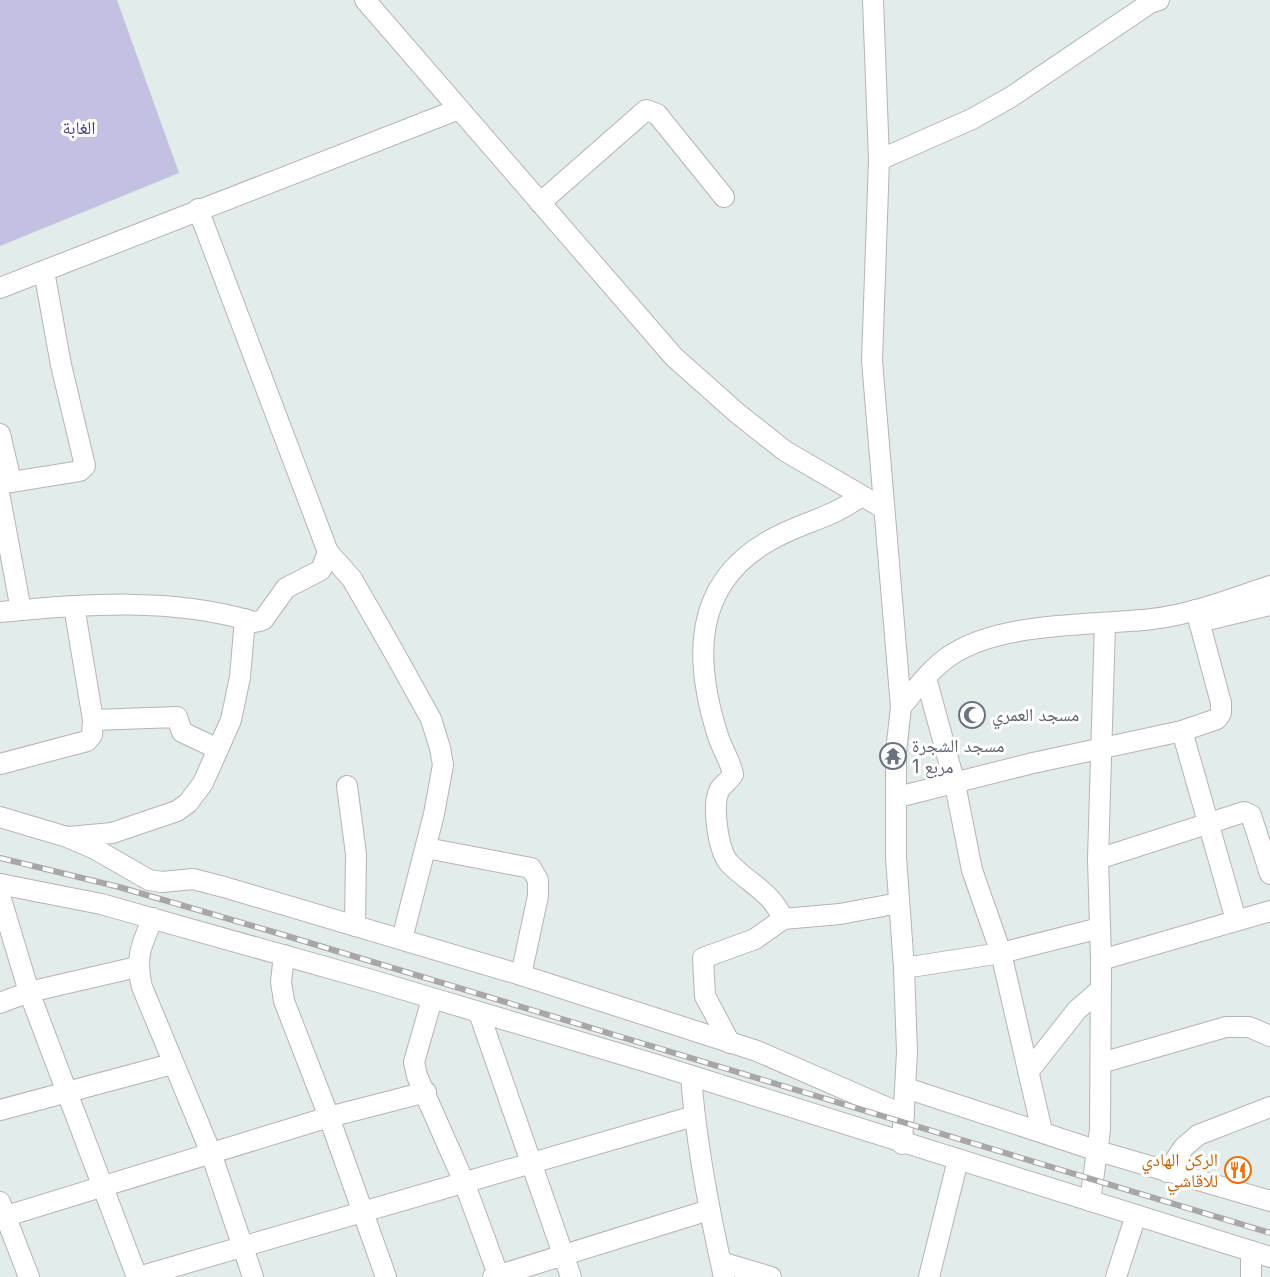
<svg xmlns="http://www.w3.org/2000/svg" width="1270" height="1277" font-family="Inter,'Noto Naskh Arabic',sans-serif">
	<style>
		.green { fill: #c2c1e1 }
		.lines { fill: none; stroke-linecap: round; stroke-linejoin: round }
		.minor-casing { stroke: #b8b3b4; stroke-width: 22 }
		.minor { stroke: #fff; stroke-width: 20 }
		.rail-casing { stroke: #a8a6a6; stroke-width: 6 }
		.rail { stroke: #fff; stroke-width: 4; stroke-dasharray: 11; stroke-linecap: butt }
		.labels { text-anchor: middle; stroke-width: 6; stroke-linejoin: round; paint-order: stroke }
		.park-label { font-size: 18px; fill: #433d7e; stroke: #fff }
		.worship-label { font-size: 18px; fill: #5b616d; stroke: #fff; text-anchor: start }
		.food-label { font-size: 18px; fill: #c56008; stroke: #fff; text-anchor: end }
	</style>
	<rect width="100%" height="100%" fill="#e2ecea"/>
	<polygon class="green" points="0,0 117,0 179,173 0,246"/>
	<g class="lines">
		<defs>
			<g id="minor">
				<polyline points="365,0 674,357 737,413 785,451 883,508"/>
				<polyline points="873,0 879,160 872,361 901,707 896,752 896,857 904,968 907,1052 902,1144"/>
				<polyline points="879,160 972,119 1011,97 1150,3 1159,0"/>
				<polyline points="540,203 646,110 657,114 724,197"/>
				<polyline points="198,209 328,552 352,579 391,647 431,719 440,748 443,765 434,814 402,939"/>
				<polyline points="0,288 459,109"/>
				<polyline points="0,434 11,481"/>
				<polyline points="0,484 80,471 85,466 61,365 44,271"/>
				<polyline points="0,498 21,610"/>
				<path d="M0 612C84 604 173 597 254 622L263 620 286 588 321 570 328 552"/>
				<polyline points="1199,622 1270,605"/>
				<polyline points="926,678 955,784 972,870 1001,953 1042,1131"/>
				<path d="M901 707C916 689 931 668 951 655 1003 621 1092 626 1152 619 1193 614 1231 599 1270 586"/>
				<polyline points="93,720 177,717 182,732 218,749"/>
				<polyline points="1182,731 1236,920"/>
				<polyline points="0,764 87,741 92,735 93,720 74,606"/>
				<polyline points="347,786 356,854 355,926"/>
				<polyline points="898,797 1033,763 1182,731 1217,719 1221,713 1221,703 1196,610"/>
				<polyline points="0,817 67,837 95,849 149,880 162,882 193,879 224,887 521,975 757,1051 904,1115"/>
				<polyline points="69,837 112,833 177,811 188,803 203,783 231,720 240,677 245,619"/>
				<polyline points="426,848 531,868 538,880 538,896 521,975"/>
				<polyline points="1098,859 1244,812 1251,815 1270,874"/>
				<polyline points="0,884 101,904 368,979 654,1064 1270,1257"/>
				<polyline points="0,896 29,992 137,1277"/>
				<path d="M153 918C141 945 135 958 142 987L211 1153 253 1277"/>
				<polyline points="783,919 840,914 899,903"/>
				<polyline points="284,955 281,982 284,1001 329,1117 386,1277"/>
				<polyline points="1101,960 1270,911"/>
				<polyline points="904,968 1001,953 1100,928"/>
				<polyline points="432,999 414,1062 417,1076 464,1182 499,1277"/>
				<polyline points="0,1003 29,992 137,967"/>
				<polyline points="479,1013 571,1277"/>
				<path d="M730 1043 705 996 703 958 755 939 783 919C771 891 749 884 729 863 718 850 712 806 719 791 722 784 730 781 733 774 730 760 722 749 718 736 694 661 692 586 767 542 798 523 831 519 861 496"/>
				<polyline points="1101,1063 1226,1027 1249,1027 1270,1036"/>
				<polyline points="1028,1072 1077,1010 1101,989"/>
				<path d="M691 1076C696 1144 709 1211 724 1277"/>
				<polyline points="906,1088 1098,1151 1270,1201"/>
				<polyline points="0,1110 172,1064"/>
				<polyline points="1167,1172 1184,1147 1198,1135 1270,1107"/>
				<polyline points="1090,1201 1100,1130 1101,960 1098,859 1105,623"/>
				<polyline points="0,1202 29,1277"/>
				<polyline points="0,1218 329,1117 426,1092"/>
				<polyline points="721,1262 771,1277"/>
				<polyline points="138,1277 694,1116"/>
				<polyline points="493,1277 709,1210"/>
				<polyline points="929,1277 958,1160"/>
				<polyline points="1116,1277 1136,1215"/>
				<polyline points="1251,1277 1251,1251"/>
			</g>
		</defs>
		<use href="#minor" class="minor-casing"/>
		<use href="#minor" class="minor"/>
		<defs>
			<polyline id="rail" points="0,858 119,887 277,933 1270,1233"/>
		</defs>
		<use href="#rail" class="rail-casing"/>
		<use href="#rail" class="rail"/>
	</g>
	<defs>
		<symbol id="mosque-ring" viewBox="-11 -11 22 22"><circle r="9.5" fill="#fff" stroke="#6b7280" stroke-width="1.5"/><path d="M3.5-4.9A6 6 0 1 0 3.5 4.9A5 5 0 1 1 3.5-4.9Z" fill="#6b7280"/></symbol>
		<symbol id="temple-ring" viewBox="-11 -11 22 22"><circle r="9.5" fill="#fff" stroke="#6b7280" stroke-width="1.5"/><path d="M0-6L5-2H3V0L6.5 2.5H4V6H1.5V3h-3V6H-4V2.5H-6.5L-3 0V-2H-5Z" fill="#6b7280"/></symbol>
		<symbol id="restaurant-ring" viewBox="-11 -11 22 22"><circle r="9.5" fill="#fff" stroke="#e8710a" stroke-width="1.5"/><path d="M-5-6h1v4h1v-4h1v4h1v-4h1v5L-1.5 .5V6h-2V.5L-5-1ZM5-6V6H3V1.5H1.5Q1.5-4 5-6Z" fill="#e8710a"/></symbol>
	</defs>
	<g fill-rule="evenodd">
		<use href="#mosque-ring" x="957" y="700" width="30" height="30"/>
		<use href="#temple-ring" x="878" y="741" width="30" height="30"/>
		<use href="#restaurant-ring" x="1223" y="1155" width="30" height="30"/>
	</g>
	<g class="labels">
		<g class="park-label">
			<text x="79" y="134">الغابة</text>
		</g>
		<g class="worship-label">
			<text x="992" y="721">مسجد العمري</text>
			<text x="912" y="752">مسجد الشجرة<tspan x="912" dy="21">مربع 1</tspan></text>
		</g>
		<g class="food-label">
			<text x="1218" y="1166">الركن الهادي<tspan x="1218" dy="21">للاقاشي</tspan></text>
		</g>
	</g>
</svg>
